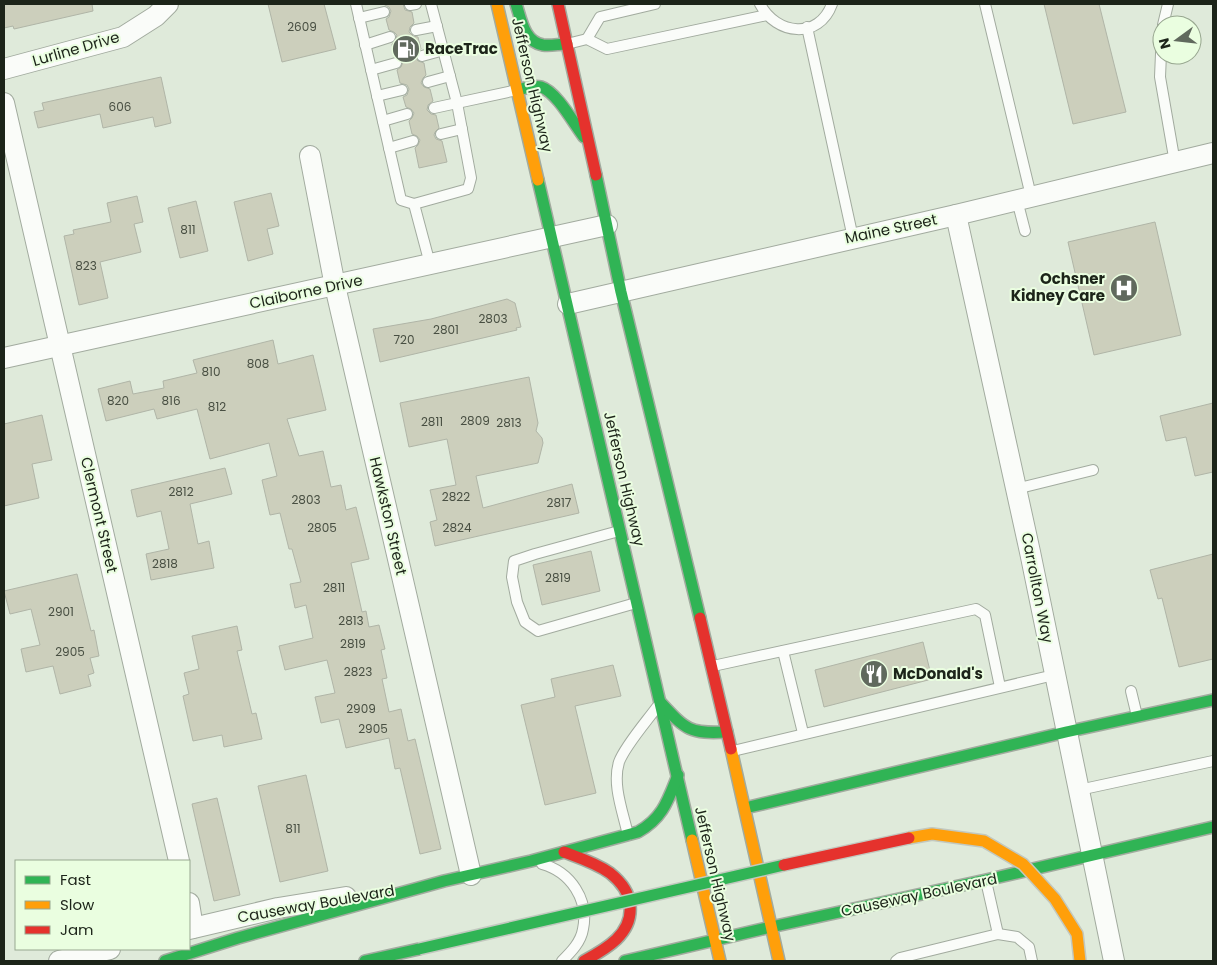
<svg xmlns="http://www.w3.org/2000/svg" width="1217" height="965" font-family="Poppins,sans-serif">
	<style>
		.building { fill: #cccfbc; stroke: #b0b5a7 }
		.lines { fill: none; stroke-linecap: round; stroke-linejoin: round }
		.lane-casing { stroke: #a2ab9f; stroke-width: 12 }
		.street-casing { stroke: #a2ab9f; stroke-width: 22 }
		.fast-casing { stroke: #a2ab9f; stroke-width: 14 }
		.slow-casing { stroke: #a2ab9f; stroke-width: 14 }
		.jam-casing { stroke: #a2ab9f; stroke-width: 14 }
		.lane { stroke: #fafcf9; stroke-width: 10 }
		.street { stroke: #fafcf9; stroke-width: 20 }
		.fast { stroke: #30b455; stroke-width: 11 }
		.slow { stroke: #ff9f0a; stroke-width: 11 }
		.jam { stroke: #e5322d; stroke-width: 11 }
		.fast-bridge-casing { stroke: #c2c8bf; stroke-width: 14; stroke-linecap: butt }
		.slow-bridge-casing { stroke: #c2c8bf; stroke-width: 14; stroke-linecap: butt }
		.jam-bridge-casing { stroke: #c2c8bf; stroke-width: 14; stroke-linecap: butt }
		.fast-bridge { stroke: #30b455; stroke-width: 11 }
		.slow-bridge { stroke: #ff9f0a; stroke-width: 11 }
		.jam-bridge { stroke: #e5322d; stroke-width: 11 }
		.labels { text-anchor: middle; stroke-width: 4; stroke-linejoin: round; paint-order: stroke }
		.number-label { font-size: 12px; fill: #484f42 }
		.street-label { font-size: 15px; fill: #1c2419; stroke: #eafee0 }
		.poi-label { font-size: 15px; font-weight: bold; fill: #1c2419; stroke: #eafee0; text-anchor: start }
	</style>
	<rect width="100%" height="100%" fill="#dfeada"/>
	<g class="building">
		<polygon points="4,4 92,4 93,11 14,29 13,26 4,28"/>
		<polygon points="268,4 324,4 336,49 282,62"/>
		<polygon points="383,4 403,4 405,10 412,12 414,23 410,27 409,32 413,36 418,37 421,49 417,52 415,57 418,61 424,63 426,75 423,78 421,83 424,87 430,89 433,101 428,105 427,110 431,114 436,115 439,128 435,132 434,135 436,139 442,141 447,162 419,168 415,148 418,145 420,140 417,136 412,134 409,121 412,118 414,113 411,109 406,107 403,97 407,95 409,89 407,85 400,83 397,70 401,67 403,62 400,58 394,56 392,44 395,41 397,35 394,32 389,30 386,19 389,17 391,11 389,7"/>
		<polygon points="1044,4 1099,4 1126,112 1073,124"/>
		<polygon points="161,77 171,123 155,127 153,117 103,128 100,114 38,128 34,112 44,110 42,103"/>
		<polygon points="271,193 279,226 267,229 273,254 248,261 234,202"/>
		<polygon points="137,196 143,222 134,224 141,252 100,262 108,298 79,305 64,236 74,234 73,230 111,222 107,203"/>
		<polygon points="196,201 208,251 180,258 168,208"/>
		<polygon points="1155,222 1181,335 1094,355 1068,242"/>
		<polygon points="507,299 515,303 521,327 516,328 517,330 380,362 373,329 431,319"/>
		<polygon points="273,340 278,364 313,355 326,410 287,419 299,456 323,451 331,487 341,485 346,510 356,507 369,559 351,563 362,612 366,611 369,627 379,625 385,649 381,650 387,678 382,679 389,712 401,709 408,741 415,739 441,849 420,854 400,768 395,769 389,738 346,748 339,719 321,723 315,697 335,693 327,660 285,670 279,646 313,638 306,605 295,608 290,584 301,582 292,549 289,549 280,513 270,515 262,480 277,476 269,443 210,459 197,409 157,419 154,409 106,421 98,389 130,381 133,394 164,388 163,381 197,373 193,360"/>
		<polygon points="529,377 538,423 536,431 542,438 543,443 538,463 476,476 483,508 572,484 579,513 435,546 430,522 437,520 430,490 456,485 447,439 409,447 400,403"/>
		<polygon points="1213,403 1213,472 1195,476 1186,437 1166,441 1160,416"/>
		<polygon points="42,415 52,460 32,464 39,498 4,506 4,424"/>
		<polygon points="225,468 232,494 190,504 198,544 209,541 214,568 151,580 146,554 169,549 161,511 137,517 131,490"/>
		<polygon points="591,551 600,591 542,605 533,565"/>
		<polygon points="1213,554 1213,659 1179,667 1162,598 1158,599 1150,570"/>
		<polygon points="77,574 91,631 94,630 99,656 90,658 94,673 88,675 91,686 60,694 53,666 26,672 21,649 40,645 31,609 10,614 4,591"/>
		<polygon points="237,626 242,650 237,651 252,714 256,713 262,739 224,747 222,735 193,741 183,696 189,694 184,673 199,669 192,636"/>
		<polygon points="923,642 932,679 824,707 815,670"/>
		<polygon points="613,665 621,696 575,706 596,793 545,805 521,705 555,697 551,679"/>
		<polygon points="306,775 328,871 280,882 258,786"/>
		<polygon points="217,798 240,895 214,901 192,804"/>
	</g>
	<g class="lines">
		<defs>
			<g id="lane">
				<polyline points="356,4 401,200 414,204 430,264"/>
				<polyline points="431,4 457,103 434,108"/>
				<path d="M760 4C776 35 819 40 832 4"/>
				<polyline points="985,4 1031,196"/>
				<polyline points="410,5 416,4"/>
				<polyline points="359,18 384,12"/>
				<polyline points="1163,25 1168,4"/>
				<polyline points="807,27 853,238"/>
				<polyline points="416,30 437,26"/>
				<polyline points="1162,30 1160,77 1175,163"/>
				<polyline points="587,39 600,17 655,4"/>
				<polyline points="567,44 587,39 607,49 767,15"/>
				<polyline points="365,45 390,37"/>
				<polyline points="422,56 444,50"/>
				<polyline points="371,70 396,63"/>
				<polyline points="428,82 450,76"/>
				<polyline points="377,96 402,90"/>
				<polyline points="383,121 407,114"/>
				<polyline points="441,134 462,129"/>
				<polyline points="389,148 413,141"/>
				<polyline points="1017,200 1025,231"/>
				<polyline points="414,204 468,189 471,178 457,103 517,90"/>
				<polyline points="1016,489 1093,470"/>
				<polyline points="619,531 535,554 514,561 512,577 517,602 525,622 538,631 636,603"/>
				<polyline points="783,651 803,733"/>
				<polyline points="713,666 976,609 985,615 1000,687"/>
				<polyline points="1131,691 1137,716"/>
				<polyline points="733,751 1054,675"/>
				<polyline points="1079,790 1213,761"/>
				<path d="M628 835C623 812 612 785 619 762 625 746 646 722 657 707"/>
				<path d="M542 864C571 872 589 900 583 929 581 942 571 952 562 961"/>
				<polyline points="986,881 998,934"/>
				<polyline points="896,961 900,958 998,934 1017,937 1029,947 1032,961"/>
			</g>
			<g id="street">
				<polyline points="4,69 123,37 156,16 168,4"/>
				<polyline points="4,103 179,861"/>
				<polyline points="310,156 335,286 471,875"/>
				<polyline points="956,215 1030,552 1114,961"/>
				<polyline points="568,304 956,215 1213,153"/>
				<polyline points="4,358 607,225"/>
				<polyline points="189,903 193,928"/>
				<polyline points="189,929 278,908 346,897"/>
				<polyline points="59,961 110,949"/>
			</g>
			<g id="fast">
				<path d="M516 4C521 19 524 42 543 45 551 46 559 44 567 44"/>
				<path d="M518 90C525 88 534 85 541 87 557 92 574 124 584 137"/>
				<polyline points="596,175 621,292 700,618"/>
				<polyline points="538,180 692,840"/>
				<path d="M661 703C686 730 690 734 727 732"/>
				<polyline points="745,808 1066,732 1213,700"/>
				<polyline points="771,927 986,880 1213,827"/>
				<path d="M165 961 238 938 444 881 531 861 638 832C663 818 668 800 678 775"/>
				<polyline points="365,961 419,949"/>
				<polyline points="625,961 771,927"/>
			</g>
			<g id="slow">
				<polyline points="497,4 538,180"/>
				<polyline points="731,749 779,961"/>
				<polyline points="692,840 720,961"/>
			</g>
			<g id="jam">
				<polyline points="558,4 596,175"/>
				<polyline points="700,618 731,749"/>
				<path d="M564 852C580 858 596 863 610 873 620 881 629 892 630 905 633 934 606 949 584 961"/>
			</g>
		</defs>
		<use href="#lane" class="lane-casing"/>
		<use href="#street" class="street-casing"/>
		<use href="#fast" class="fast-casing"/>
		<use href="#slow" class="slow-casing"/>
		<use href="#jam" class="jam-casing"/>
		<use href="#lane" class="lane"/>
		<use href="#street" class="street"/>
		<use href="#fast" class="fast"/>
		<use href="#slow" class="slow"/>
		<use href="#jam" class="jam"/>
		<defs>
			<polyline id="fast-bridge" points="419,949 784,865"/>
			<polyline id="slow-bridge" points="909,838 932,834 984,841 1023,864 1055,899 1077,934 1080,961"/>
			<polyline id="jam-bridge" points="784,865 909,838"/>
		</defs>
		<use href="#fast-bridge" class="fast-bridge-casing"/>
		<use href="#slow-bridge" class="slow-bridge-casing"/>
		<use href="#jam-bridge" class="jam-bridge-casing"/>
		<use href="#fast-bridge" class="fast-bridge"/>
		<use href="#slow-bridge" class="slow-bridge"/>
		<use href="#jam-bridge" class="jam-bridge"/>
	</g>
	<defs>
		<symbol id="fuel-disc" viewBox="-11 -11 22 22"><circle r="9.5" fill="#60695d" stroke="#eafee0"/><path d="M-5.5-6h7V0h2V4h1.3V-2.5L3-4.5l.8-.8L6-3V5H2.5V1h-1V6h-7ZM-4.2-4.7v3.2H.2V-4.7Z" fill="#fff"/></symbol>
		<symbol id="hospital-disc" viewBox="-11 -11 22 22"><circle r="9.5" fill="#60695d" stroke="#eafee0"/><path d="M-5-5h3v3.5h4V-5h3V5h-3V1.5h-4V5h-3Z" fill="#fff"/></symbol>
		<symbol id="restaurant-disc" viewBox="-11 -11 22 22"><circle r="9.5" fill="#60695d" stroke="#eafee0"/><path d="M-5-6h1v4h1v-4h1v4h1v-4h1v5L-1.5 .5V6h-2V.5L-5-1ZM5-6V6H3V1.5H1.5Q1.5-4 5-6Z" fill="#fff"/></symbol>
	</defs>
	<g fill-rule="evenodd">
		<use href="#fuel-disc" x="390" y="33" width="32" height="32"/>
		<use href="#hospital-disc" x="1108" y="272" width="32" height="32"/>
		<use href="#restaurant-disc" x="858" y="658" width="32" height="32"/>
	</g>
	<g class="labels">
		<g class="number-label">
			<text x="302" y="31">2609</text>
			<text x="120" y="111">606</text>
			<text x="188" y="234">811</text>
			<text x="86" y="270">823</text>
			<text x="493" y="323">2803</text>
			<text x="446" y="334">2801</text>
			<text x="404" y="344">720</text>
			<text x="258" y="368">808</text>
			<text x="211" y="376">810</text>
			<text x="118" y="405">820</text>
			<text x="171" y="405">816</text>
			<text x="217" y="411">812</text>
			<text x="475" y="425">2809</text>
			<text x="432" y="426">2811</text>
			<text x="509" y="427">2813</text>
			<text x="181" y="496">2812</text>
			<text x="456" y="501">2822</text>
			<text x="306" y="504">2803</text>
			<text x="559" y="507">2817</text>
			<text x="322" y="532">2805</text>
			<text x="457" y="532">2824</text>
			<text x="165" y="568">2818</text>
			<text x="558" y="582">2819</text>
			<text x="334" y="592">2811</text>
			<text x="61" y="616">2901</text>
			<text x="351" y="625">2813</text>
			<text x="353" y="648">2819</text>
			<text x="70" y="656">2905</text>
			<text x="358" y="676">2823</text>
			<text x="361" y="713">2909</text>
			<text x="373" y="733">2905</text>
			<text x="293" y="833">811</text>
		</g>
		<g class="street-label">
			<text transform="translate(76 49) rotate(-16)" y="5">Lurline Drive</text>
			<text transform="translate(532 85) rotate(77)" y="5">Jefferson Highway</text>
			<text transform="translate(891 229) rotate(-12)" y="5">Maine Street</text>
			<text transform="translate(306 292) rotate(-12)" y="5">Claiborne Drive</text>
			<text transform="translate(624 479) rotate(77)" y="5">Jefferson Highway</text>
			<text transform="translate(99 515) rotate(77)" y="5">Clermont Street</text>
			<text transform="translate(388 516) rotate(77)" y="5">Hawkston Street</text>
			<text transform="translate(1037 588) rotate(79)" y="5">Carrollton Way</text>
			<text transform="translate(715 874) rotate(77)" y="5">Jefferson Highway</text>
			<text transform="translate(919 895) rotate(-12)" y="5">Causeway Boulevard</text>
			<text transform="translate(316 904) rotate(-10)" y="5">Causeway Boulevard</text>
		</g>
		<g class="poi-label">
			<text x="425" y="54">RaceTrac</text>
			<text x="1105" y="284" text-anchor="end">Ochsner<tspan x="1105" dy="17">Kidney Care</tspan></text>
			<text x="893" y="679">McDonald's</text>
		</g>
	</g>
	<rect width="1217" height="965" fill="none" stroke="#1c2419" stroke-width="10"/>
	<rect x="15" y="860" width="175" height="90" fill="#eafee0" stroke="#98a790"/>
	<rect x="25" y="876" width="25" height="8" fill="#30b455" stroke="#98a790"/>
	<text x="60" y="885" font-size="15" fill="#1c2419">Fast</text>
	<rect x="25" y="901" width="25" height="8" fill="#ff9f0a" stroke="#98a790"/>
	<text x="60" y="910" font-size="15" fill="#1c2419">Slow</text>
	<rect x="25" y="926" width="25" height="8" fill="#e5322d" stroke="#98a790"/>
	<text x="60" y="935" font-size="15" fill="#1c2419">Jam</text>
	<g transform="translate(1177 40) rotate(255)"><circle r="24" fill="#eafee0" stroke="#98a790"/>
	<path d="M0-4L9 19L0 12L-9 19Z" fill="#60695d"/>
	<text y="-8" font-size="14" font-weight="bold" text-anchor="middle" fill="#1c2419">N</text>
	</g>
</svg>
